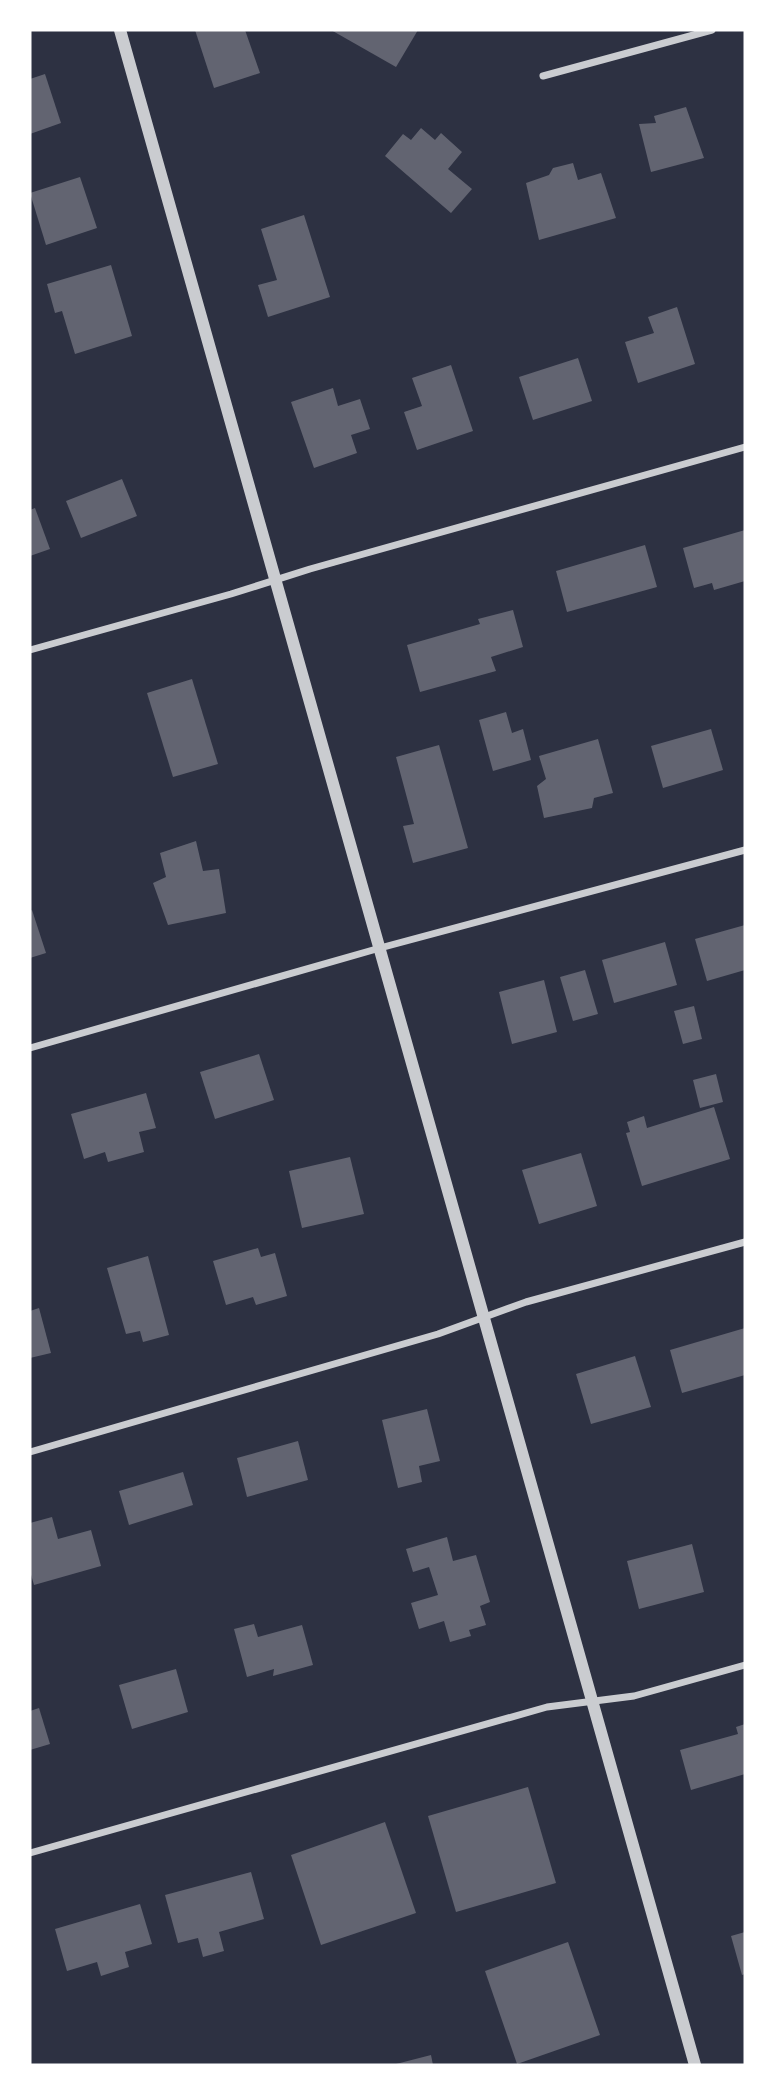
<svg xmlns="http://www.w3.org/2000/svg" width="775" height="2095" font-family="Manrope,sans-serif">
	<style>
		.building { fill: #626471 }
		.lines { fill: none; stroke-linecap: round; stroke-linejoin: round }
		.minor { stroke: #caccd0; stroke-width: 7 }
		.tertiary { stroke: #caccd0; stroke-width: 12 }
	</style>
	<rect width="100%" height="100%" fill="#2d3142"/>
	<g class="building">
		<polygon points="195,30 245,30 260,73 214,88"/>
		<polygon points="331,30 418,30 396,67"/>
		<polygon points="45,74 61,123 30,134 30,79"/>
		<polygon points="686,107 704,158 651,172 639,124 656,123 654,116"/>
		<polygon points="421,128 435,140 441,133 462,152 448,169 472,189 451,213 385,156 403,134 411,140"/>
		<polygon points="573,163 578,180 601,173 616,218 539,240 526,183 549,175 553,168"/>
		<polygon points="80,177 97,228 46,245 30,193"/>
		<polygon points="304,215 330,297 268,317 258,285 277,280 261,229"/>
		<polygon points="111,265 132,336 75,354 62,311 55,313 47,284"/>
		<polygon points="677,307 695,364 638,383 625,342 654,333 648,317"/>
		<polygon points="578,358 592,401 533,420 519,377"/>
		<polygon points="451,365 473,431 417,450 404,412 422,406 412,378"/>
		<polygon points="333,388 338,406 360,399 370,429 351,435 357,453 314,468 291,402"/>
		<polygon points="122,479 137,516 81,538 66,501"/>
		<polygon points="35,508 50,549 30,556 30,510"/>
		<polygon points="745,530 745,581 714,590 712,583 694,588 683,548"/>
		<polygon points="645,545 657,587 567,612 556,571"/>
		<polygon points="513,610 523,647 491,657 496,671 420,692 407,645 480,624 478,619"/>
		<polygon points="192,679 218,764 173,777 147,693"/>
		<polygon points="506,712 512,733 523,729 531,760 493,771 479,720"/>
		<polygon points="711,729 723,770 663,788 651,746"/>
		<polygon points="598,739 613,793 594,798 592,808 544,818 537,786 546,779 539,756"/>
		<polygon points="439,745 468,848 413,863 403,826 414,824 396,757"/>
		<polygon points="196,841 203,871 219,869 226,913 168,925 153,883 166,877 160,853"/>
		<polygon points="32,910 46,953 30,958 30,911"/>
		<polygon points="745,925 745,970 707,981 695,939"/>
		<polygon points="665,942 677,985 614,1003 602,960"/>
		<polygon points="585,970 598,1014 573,1021 560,977"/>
		<polygon points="544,980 557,1032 512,1044 499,992"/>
		<polygon points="694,1006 702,1039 683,1044 674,1011"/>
		<polygon points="259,1054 274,1100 215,1119 200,1072"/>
		<polygon points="716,1074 723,1102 700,1108 693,1080"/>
		<polygon points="146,1093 156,1128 139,1132 144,1152 108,1162 105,1152 84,1159 71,1114"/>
		<polygon points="714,1107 730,1159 642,1186 626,1133 630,1132 627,1122 644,1116 647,1128"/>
		<polygon points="581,1153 597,1206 539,1224 522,1170"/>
		<polygon points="350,1157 364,1214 302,1228 289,1171"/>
		<polygon points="258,1248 261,1257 275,1253 287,1296 256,1305 253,1297 226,1305 213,1261"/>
		<polygon points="148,1256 169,1335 143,1342 140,1331 126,1334 107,1268"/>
		<polygon points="39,1308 51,1353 30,1358 30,1311"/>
		<polygon points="745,1328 745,1375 682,1393 670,1350"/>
		<polygon points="635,1356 651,1407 591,1424 576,1374"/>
		<polygon points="427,1409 440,1461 419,1466 422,1482 398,1488 382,1420"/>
		<polygon points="298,1441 308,1480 247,1497 237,1458"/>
		<polygon points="183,1472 193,1505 129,1525 119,1491"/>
		<polygon points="52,1517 58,1539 91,1530 101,1566 34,1585 30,1571 30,1523"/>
		<polygon points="447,1537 453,1561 476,1555 490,1602 480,1606 486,1625 469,1630 471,1636 450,1642 444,1621 419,1629 411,1603 438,1595 429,1567 413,1572 406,1549"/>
		<polygon points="692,1544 704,1592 639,1609 627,1561"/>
		<polygon points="254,1624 258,1637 302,1625 313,1665 273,1676 274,1669 247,1677 234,1629"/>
		<polygon points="176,1669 188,1712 132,1729 119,1685"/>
		<polygon points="39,1708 50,1744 30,1750 30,1711"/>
		<polygon points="745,1724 745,1774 691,1790 680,1750 738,1734 736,1727"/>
		<polygon points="528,1787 556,1883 456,1912 428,1816"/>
		<polygon points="385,1822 416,1913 321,1945 291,1855"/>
		<polygon points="251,1872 264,1919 219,1932 224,1951 203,1957 198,1938 178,1943 165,1895"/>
		<polygon points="140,1904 152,1944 125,1952 129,1967 101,1976 97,1962 67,1971 55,1929"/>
		<polygon points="745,1932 745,1974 742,1975 731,1936"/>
		<polygon points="568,1942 600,2035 517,2064 485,1971"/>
		<polygon points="431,2055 433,2065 396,2065 396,2064"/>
	</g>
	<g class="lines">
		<g class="minor">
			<polyline points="543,76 712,30"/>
			<polyline points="30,650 231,594 310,569 745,447"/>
			<polyline points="30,1048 380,948 745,850"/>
			<polyline points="30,1452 438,1334 526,1302 745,1242"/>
			<polyline points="30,1853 547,1707 634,1696 745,1665"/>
		</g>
		<polyline class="tertiary" points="120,30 695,2065"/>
	</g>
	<rect width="775" height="2095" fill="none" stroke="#ffffff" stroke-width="63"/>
</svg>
